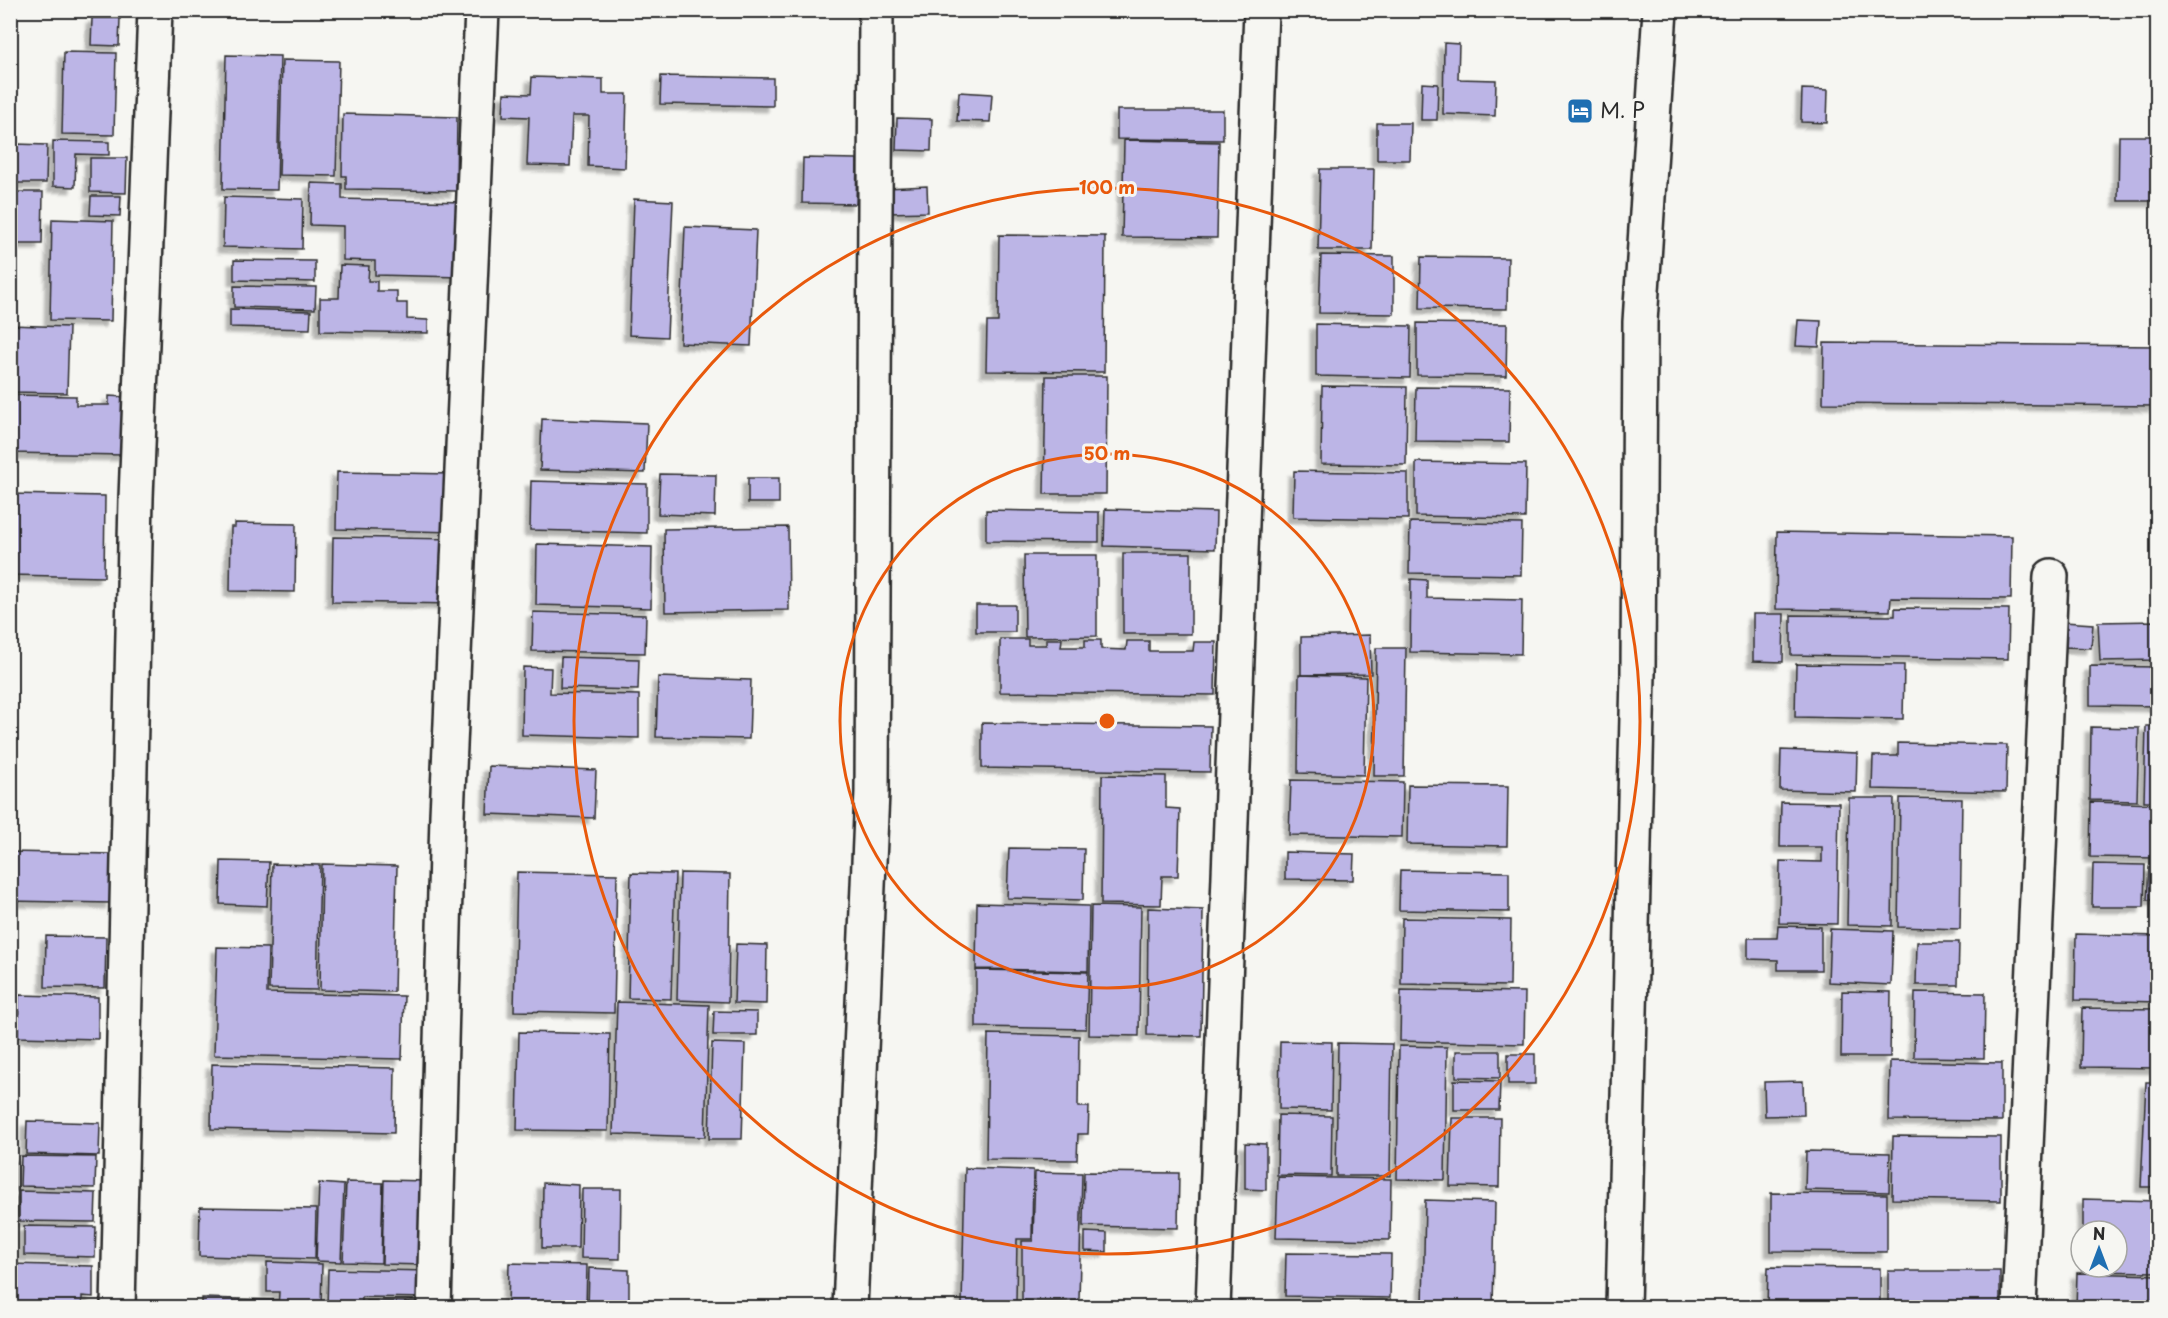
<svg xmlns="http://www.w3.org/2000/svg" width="2168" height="1318" font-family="'Playpen Sans',sans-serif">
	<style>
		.building { fill: #bcb5e6; stroke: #2b2b2b; stroke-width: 1.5; filter: url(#shadow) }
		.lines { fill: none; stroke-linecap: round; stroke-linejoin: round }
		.street-casing { stroke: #2b2b2b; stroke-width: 38 }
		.street { stroke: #f6f6f2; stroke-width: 33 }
		.ring { fill: none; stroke: #e8590c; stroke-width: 3 }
		.labels { text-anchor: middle; stroke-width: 6; stroke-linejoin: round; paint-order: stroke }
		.poi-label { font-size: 21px; fill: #2b2b2b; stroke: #f6f6f2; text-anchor: start }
		.centre { fill: #e8590c; stroke: #f6f6f2; stroke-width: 3 }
		.ring-label { font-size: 18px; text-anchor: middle; font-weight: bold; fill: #e8590c; stroke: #f6f6f2; stroke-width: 6; stroke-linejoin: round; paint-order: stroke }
	</style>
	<defs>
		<filter id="shadow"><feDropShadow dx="-5.5" dy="5.5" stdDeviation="1.5" flood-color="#0004"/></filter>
	</defs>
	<rect width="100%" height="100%" fill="#f6f6f2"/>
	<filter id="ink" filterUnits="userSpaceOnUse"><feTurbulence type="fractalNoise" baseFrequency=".0167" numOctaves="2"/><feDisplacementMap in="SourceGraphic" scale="12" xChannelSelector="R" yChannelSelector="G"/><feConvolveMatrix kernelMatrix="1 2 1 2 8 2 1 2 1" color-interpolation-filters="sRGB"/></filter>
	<g filter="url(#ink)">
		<g class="building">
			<polygon points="92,18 120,18 119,46 91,45"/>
			<polygon points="10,35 15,35 14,70 10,70"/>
			<polygon points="1444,43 1459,44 1458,79 1496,80 1495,116 1443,114"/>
			<polygon points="64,52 116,53 114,135 62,134"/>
			<polygon points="226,55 280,56 277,190 223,189"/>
			<polygon points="282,60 339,61 336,176 279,175"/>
			<polygon points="661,76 773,78 773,106 660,104"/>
			<polygon points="532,77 603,79 603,94 627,94 625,168 588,166 589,116 572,116 570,166 527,165 529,117 503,116 504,93 531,94"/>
			<polygon points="1422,83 1438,84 1437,120 1421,120"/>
			<polygon points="1802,89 1828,90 1827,123 1801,122"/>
			<polygon points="959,92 992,94 990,122 957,121"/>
			<polygon points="1117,110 1223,110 1223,140 1117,139"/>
			<polygon points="343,114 457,117 456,191 346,189 346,176 342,176"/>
			<polygon points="897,118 932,119 931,151 896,150"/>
			<polygon points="1377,123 1411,123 1410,160 1377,160"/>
			<polygon points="2119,136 2158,136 2158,201 2118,201"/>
			<polygon points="1124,140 1219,142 1217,238 1122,237"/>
			<polygon points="53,141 109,142 109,155 76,154 75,187 53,186"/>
			<polygon points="16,144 47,145 46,183 14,183"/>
			<polygon points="90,158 127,158 126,193 90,192"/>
			<polygon points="803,158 857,159 856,204 802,203"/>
			<polygon points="1320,169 1374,169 1372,250 1318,250"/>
			<polygon points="311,183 342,184 342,199 463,202 461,277 375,275 375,261 343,260 343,226 310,225"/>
			<polygon points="927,186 928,212 888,213 887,188"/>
			<polygon points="14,192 43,192 42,244 13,244"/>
			<polygon points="91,196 121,196 120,216 90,215"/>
			<polygon points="224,197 303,199 302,249 223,247"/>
			<polygon points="634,199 673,201 667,337 629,335"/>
			<polygon points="52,219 113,221 111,321 50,320"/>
			<polygon points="685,227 756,230 751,346 680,343"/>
			<polygon points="999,235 1105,236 1104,372 986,371 987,322 998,322"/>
			<polygon points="1321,255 1394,256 1394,314 1319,313"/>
			<polygon points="1421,257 1508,258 1507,309 1420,308"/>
			<polygon points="234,260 315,261 315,282 234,280"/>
			<polygon points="340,265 369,266 368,281 377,281 377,291 397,291 397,303 407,303 407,319 428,320 428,333 320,331 320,298 339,298"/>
			<polygon points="234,286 316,287 315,309 234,307"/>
			<polygon points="230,309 311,311 310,329 230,327"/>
			<polygon points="1798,320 1821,321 1819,347 1796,346"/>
			<polygon points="1417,323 1507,324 1506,376 1417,375"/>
			<polygon points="1316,324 1411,326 1410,378 1316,376"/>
			<polygon points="10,325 69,327 67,393 10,392"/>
			<polygon points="1824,343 2158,346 2158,406 1823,403"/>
			<polygon points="1046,376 1107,376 1106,494 1044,494"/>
			<polygon points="1322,386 1407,387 1406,465 1321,464"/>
			<polygon points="1416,387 1510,388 1509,442 1415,441"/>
			<polygon points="10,395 76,396 76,405 109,405 109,396 125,397 124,455 10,453"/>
			<polygon points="542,419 647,423 645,473 540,470"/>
			<polygon points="1416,462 1526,464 1525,518 1416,516"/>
			<polygon points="1294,471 1408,473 1408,519 1293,517"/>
			<polygon points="337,472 454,474 453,532 336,529"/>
			<polygon points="660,474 716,475 715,516 658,514"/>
			<rect x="748" y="478" width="31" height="25"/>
			<polygon points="531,481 647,484 647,533 530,530"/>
			<polygon points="10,494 105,496 104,577 10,575"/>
			<polygon points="1105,509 1216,512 1215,549 1104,546"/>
			<polygon points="986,510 1099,512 1099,542 986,541"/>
			<polygon points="1410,522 1522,524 1521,575 1409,573"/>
			<polygon points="235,523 296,524 295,592 230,591 231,527 235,527"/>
			<polygon points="788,527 789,610 665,612 664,529"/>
			<polygon points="1777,532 2012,536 2011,599 1891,598 1890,611 1776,609"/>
			<polygon points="333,537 457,539 456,604 332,602"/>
			<polygon points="537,544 652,547 651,608 536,605"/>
			<rect x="1123" y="553" width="68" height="81"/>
			<polygon points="1024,555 1097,555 1097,636 1025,637"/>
			<polygon points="1411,579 1427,580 1427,598 1522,600 1521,654 1410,652"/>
			<rect x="976" y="605" width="39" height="27"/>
			<polygon points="1895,608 2009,609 2008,659 1791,655 1791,615 1895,616"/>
			<polygon points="533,612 646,615 645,653 532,651"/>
			<polygon points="1753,614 1784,614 1783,662 1753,661"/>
			<polygon points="2158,621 2158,660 2100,661 2098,622"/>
			<polygon points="2064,622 2093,624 2091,648 2063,647"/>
			<polygon points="1370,635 1371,674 1301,675 1301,637"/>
			<polygon points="1000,639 1028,639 1028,645 1046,645 1046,639 1062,639 1061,647 1085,647 1085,640 1101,640 1101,649 1126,650 1127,641 1149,641 1149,651 1193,651 1194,642 1216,642 1215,695 1000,692"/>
			<polygon points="1376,648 1406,648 1404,776 1374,776"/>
			<polygon points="561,657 639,659 638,690 560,688"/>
			<polygon points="1796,664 1904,665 1903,719 1795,717"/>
			<polygon points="2090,666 2158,667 2158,706 2090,705"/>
			<polygon points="523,667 551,668 550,693 639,695 639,738 522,735"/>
			<polygon points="1299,675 1366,677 1364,775 1298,773"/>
			<polygon points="658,677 751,680 749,739 656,737"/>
			<polygon points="982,723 1211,726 1210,772 982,768"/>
			<polygon points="2146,726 2158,726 2158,801 2144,801"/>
			<polygon points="2091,727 2139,728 2137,801 2090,800"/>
			<polygon points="1898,743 2007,745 2006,792 1872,789 1873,756 1898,756"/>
			<polygon points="1781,750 1857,753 1856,792 1780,790"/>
			<polygon points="489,766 596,770 594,818 487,814"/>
			<polygon points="1102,775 1166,776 1166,808 1180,809 1178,876 1162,876 1161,905 1101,904"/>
			<polygon points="1291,780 1403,782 1402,837 1289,835"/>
			<polygon points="1408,785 1508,786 1507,846 1407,844"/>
			<polygon points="1849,798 1894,798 1892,926 1847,925"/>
			<polygon points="1900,798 1962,799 1960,929 1898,927"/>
			<polygon points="1781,802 1839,803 1837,924 1779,923 1780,861 1822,862 1822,847 1780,847"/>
			<polygon points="2091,802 2158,804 2158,858 2090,857"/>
			<polygon points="1009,848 1084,849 1083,900 1007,898"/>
			<polygon points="10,852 112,854 111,903 10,901"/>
			<polygon points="1285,852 1354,854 1353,880 1285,879"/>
			<polygon points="221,861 269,862 267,906 220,904"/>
			<polygon points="272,864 320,865 317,990 269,989"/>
			<polygon points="322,864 397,866 394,992 320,990"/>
			<polygon points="2093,864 2145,865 2144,907 2092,907"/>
			<polygon points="2149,867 2158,867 2158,900 2147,900"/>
			<polygon points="1400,870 1509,872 1509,912 1399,910"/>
			<polygon points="517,872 617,874 614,1013 514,1011"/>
			<polygon points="631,873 675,874 671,999 628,998"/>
			<polygon points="680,873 730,874 728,1002 677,1000"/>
			<polygon points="977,903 1089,906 1088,971 976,969"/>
			<polygon points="1091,906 1141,907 1139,1036 1089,1035"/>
			<polygon points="1148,908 1203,910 1201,1036 1147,1035"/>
			<polygon points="1402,918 1511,920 1510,986 1401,984"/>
			<polygon points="1778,926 1821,927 1821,970 1778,970 1778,960 1748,959 1748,938 1777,938"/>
			<polygon points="1830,929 1893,931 1891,985 1828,982"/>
			<polygon points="2076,934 2158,936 2158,1002 2075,1000"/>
			<polygon points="46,936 106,937 105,988 45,987"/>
			<polygon points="1917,942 1959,942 1958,985 1916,985"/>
			<polygon points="736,944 767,945 766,1004 734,1003"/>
			<polygon points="217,947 268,948 267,993 404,996 402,1059 214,1055"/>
			<polygon points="976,970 1088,972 1086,1029 976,1027"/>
			<polygon points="1401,990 1525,992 1524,1044 1400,1041"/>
			<polygon points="1842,991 1891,992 1890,1057 1841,1057"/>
			<polygon points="1915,992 1985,993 1984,1058 1914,1057"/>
			<polygon points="19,995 98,997 98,1039 18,1037"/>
			<polygon points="617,1002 709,1005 705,1137 613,1134"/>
			<polygon points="2082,1008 2158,1009 2158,1068 2081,1067"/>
			<polygon points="714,1011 757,1012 757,1035 713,1035"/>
			<polygon points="519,1032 610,1034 608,1131 517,1130"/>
			<polygon points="988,1034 1079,1036 1078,1107 1089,1107 1088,1134 1078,1134 1077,1160 986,1159"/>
			<polygon points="1280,1041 1332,1042 1331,1110 1279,1109"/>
			<polygon points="712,1043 745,1044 742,1139 709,1139"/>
			<polygon points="1338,1043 1392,1044 1390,1176 1336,1176"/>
			<polygon points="1399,1046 1447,1047 1445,1180 1397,1179"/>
			<polygon points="1456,1051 1500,1051 1500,1078 1456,1077"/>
			<rect x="1508" y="1054" width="27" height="30"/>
			<polygon points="1890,1061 2002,1063 2002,1121 1889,1120"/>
			<polygon points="212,1064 395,1068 394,1133 211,1129"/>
			<polygon points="1454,1080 1500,1081 1499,1110 1454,1110"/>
			<polygon points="1803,1081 1804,1115 1765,1116 1764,1082"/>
			<polygon points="2146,1082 2158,1082 2158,1187 2141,1187"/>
			<polygon points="1278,1115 1332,1116 1331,1176 1277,1175"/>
			<polygon points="1452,1118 1500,1118 1499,1187 1450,1186"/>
			<polygon points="27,1121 100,1123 99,1156 26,1154"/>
			<polygon points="1893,1136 2001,1137 2001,1201 1892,1199"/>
			<polygon points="1245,1143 1266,1144 1266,1190 1245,1189"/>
			<polygon points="1806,1151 1890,1153 1889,1192 1805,1190"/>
			<polygon points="21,1156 96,1157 95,1188 20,1186"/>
			<polygon points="965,1168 1033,1170 1032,1239 1017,1239 1016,1305 962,1304"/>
			<polygon points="1035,1172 1082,1173 1079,1301 1022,1301 1022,1241 1033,1241"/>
			<polygon points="1084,1172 1179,1173 1178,1228 1083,1226"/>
			<polygon points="1278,1177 1391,1179 1390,1240 1276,1238"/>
			<polygon points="384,1180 427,1181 425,1265 382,1264"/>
			<polygon points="346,1182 383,1183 381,1263 343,1262"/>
			<polygon points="319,1183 344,1185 341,1262 316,1261"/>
			<polygon points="543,1183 579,1185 578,1248 542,1248"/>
			<polygon points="582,1189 621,1189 620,1259 581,1258"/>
			<polygon points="19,1191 96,1193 95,1222 19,1221"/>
			<polygon points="1771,1193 1887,1194 1887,1252 1771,1251"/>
			<polygon points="2083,1199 2158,1201 2158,1272 2082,1271 2082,1267 2117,1267 2117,1231 2083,1231"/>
			<polygon points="1425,1200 1495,1202 1493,1308 1423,1308"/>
			<polygon points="200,1207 316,1209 315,1259 199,1256"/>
			<polygon points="24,1226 96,1227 95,1257 24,1255"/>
			<polygon points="1085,1232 1107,1233 1107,1252 1085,1251"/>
			<polygon points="1286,1253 1391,1254 1390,1298 1285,1296"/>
			<polygon points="267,1262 322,1264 321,1308 278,1308 279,1292 267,1292"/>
			<polygon points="509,1263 587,1265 586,1308 508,1308"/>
			<polygon points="10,1264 93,1266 93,1297 82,1296 82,1308 10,1308"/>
			<polygon points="1768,1267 1880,1268 1880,1308 1767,1308"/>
			<polygon points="589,1268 629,1270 629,1308 588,1308"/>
			<polygon points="328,1269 432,1271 431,1298 362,1297 362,1307 327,1307"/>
			<rect x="1888" y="1271" width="112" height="37"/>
			<polygon points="2077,1273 2158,1275 2158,1308 2076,1308"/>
			<polygon points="202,1298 277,1300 277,1308 202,1308"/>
			<polygon points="367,1301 421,1302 421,1308 367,1308"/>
			<polygon points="1078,1305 1176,1308 1078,1308"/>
		</g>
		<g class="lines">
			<defs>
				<g id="street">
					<polyline points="118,1308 136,498 155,10"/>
					<polyline points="434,1308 447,815 482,10"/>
					<polyline points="850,1308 872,792 876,10"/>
					<polyline points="1213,1308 1261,10"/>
					<polyline points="1623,1308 1638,674 1640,322 1660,10"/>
					<polyline points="2019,1308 2051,576"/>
				</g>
			</defs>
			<use href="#street" class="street-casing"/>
			<use href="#street" class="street"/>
		</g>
	</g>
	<g class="ring">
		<circle cx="1107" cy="721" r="267"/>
		<circle cx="1107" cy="721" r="533"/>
	</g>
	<defs>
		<symbol id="hotel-square" viewBox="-11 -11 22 22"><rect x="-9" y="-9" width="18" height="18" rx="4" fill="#1f6fb2" stroke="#f6f6f2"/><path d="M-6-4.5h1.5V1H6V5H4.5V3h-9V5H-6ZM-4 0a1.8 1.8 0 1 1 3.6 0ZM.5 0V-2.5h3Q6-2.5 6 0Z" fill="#fff"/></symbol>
	</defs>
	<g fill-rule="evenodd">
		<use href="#hotel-square" x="1565" y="96" width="30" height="30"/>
	</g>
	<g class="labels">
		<g class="poi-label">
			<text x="1600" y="118">M. P</text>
		</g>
	</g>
	<circle cx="1107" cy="721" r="9" class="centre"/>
	<g class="ring-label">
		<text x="1107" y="194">100 m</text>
		<text x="1107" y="460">50 m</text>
	</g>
	<rect width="2168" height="1318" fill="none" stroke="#f6f6f2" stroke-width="36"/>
	<rect x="18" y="18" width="2132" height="1282" fill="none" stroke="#2b2b2b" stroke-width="2" filter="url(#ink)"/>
	<g transform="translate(2099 1249)"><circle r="28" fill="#f6f6f2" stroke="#a5a5a2" stroke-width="1.5"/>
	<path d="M0-4.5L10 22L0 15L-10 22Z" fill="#1f6fb2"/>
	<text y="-9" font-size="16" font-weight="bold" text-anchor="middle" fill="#2b2b2b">N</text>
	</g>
</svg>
